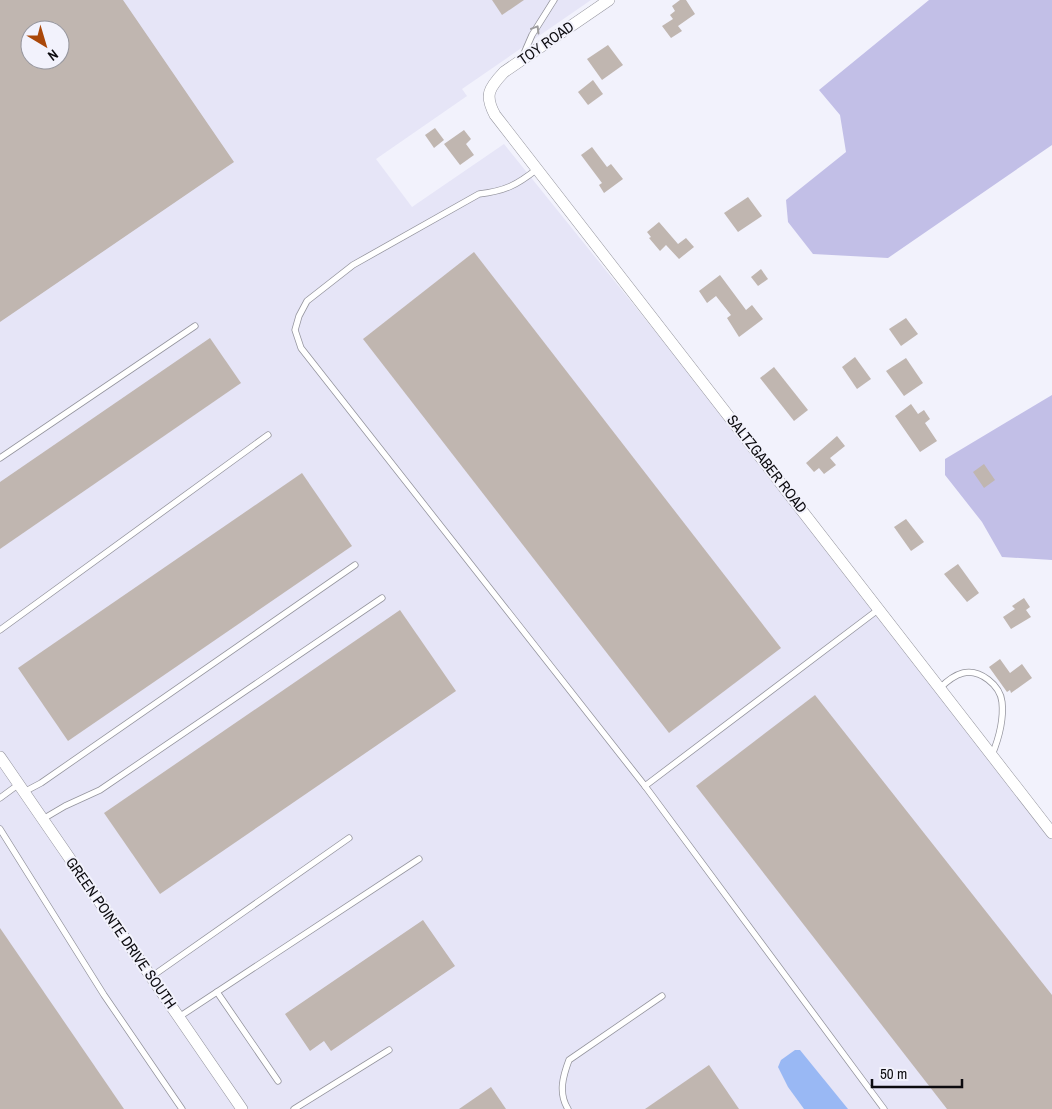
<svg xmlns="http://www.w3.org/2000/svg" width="1052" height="1109" font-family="'Archivo Narrow',sans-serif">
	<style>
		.built { fill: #e6e5f7; fill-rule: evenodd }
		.green { fill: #c2bfe7 }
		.water { fill: #99b8f4 }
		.building { fill: #c0b6b0; fill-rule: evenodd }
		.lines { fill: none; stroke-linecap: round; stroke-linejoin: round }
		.lane-casing { stroke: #94949d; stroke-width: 7 }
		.street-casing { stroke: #94949d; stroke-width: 12 }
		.lane { stroke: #fff; stroke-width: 5.5 }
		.street { stroke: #fff; stroke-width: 11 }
		.oneway { stroke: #9e9d9f }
		.labels { text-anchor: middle; stroke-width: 4; stroke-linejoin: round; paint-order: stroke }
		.street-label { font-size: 15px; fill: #0c0b0f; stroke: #f2f2fc }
	</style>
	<rect width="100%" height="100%" fill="#f2f2fc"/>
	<path class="built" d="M0 0H591L462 89 467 96 376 159 412 207 504 144 879 609 1052 838V1109H0ZM30 30H60V60H30Z"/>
	<g class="green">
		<polygon points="929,0 1052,0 1052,145 888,258 813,254 788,222 786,200 846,152 840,115 819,90"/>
		<polygon points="1052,395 1052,560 1002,557 982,522 945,475 945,459"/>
	</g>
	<polygon class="water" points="795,1050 800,1050 848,1109 804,1109 788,1087 778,1067 781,1060"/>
	<g class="building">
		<path d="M0 0H123L234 162 0 322ZM30 30H60V60H30Z"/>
		<polygon points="492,0 524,0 502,15"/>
		<polygon points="680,0 686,0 695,14 678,26 682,31 671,38 662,26 673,19 670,15 675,11 672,6"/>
		<polygon points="608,45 623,65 602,80 587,59"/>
		<polygon points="593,80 603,94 588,105 578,92"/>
		<polygon points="435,128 444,140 434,148 425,135"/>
		<polygon points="464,130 471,139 466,144 474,155 460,165 444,144"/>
		<polygon points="592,147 607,167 611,164 623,179 604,193 599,185 602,183 581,155"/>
		<polygon points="748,197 762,216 738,232 724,213"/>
		<polygon points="659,222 678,244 686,238 694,247 679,259 666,245 660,251 649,238 651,237 647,232"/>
		<polygon points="474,252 781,648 669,733 363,339"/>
		<polygon points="761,269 768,279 758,286 751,277"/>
		<polygon points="720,275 746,310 752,305 763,319 739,337 727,318 731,315 716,296 707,303 699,291"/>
		<polygon points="906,318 918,334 901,346 889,329"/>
		<polygon points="210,338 241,383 0,549 0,482"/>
		<polygon points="855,357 871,379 857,389 842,367"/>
		<polygon points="906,358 923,383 904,396 886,371"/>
		<polygon points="774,367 808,410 794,421 760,378"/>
		<polygon points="911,404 918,414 924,410 930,419 925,423 937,441 920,452 895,416"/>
		<polygon points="837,436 845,446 830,458 836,465 824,474 819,468 814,472 806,463"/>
		<polygon points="984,464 995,480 984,488 973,472"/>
		<polygon points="302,473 352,546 68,741 18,668"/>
		<polygon points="906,519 924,542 911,551 894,527"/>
		<polygon points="958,564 979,593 967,602 944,574"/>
		<polygon points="1024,598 1030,607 1026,610 1031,617 1011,629 1003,617 1015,609 1012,606"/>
		<polygon points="400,610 456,691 160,894 104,813"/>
		<polygon points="1000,659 1010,673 1022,664 1032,678 1011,693 1010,690 1007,692 989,667"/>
		<polygon points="815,695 1052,995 1052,1109 947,1109 696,786"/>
		<polygon points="423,920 455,966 331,1051 324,1041 310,1051 285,1014"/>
		<polygon points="0,928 124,1109 0,1109"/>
		<polygon points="709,1065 739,1109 645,1109"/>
		<polygon points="491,1087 506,1109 459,1109"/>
	</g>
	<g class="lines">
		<defs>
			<g id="lane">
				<polyline points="522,58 532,35 554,0"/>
				<path d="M537 169C517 185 505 191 479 194L353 265 307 301 299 316 295 330 301 348 645 786 879 609"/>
				<polyline points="0,458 195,326"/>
				<polyline points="0,630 268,435"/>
				<path d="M940 688C946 682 955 675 963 673 980 669 1000 685 1002 702 1004 721 999 738 992 755"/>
				<polyline points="645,786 884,1109"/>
				<polyline points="24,792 41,783 355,565"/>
				<polyline points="0,798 19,784"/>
				<polyline points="43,819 65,806 100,790 382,598"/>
				<polyline points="0,829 104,995 182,1109"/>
				<polyline points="151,977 349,838"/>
				<polyline points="217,992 278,1081"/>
				<polyline points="179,1017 419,859"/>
				<polyline points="294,1109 389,1050"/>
				<path d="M568 1109C558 1093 563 1076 569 1060L662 996"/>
			</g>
			<g id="street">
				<path d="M609 0 504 72C489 88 484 95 495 115L1052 833"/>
				<polyline points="0,757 242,1109"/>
			</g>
		</defs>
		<use href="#lane" class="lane-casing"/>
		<use href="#street" class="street-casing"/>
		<use href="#lane" class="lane"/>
		<use href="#street" class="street"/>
	</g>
	<defs><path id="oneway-chevron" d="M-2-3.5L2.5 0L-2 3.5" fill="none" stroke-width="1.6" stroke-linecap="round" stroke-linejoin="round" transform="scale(1.25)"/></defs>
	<use class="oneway" href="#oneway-chevron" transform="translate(536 29) rotate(-59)"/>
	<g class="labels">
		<g class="street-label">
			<text transform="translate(546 43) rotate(-35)" y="5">TOY ROAD</text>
			<text transform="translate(767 464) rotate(52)" y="5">SALTZGABER ROAD</text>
			<text transform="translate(121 933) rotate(55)" y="5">GREEN POINTE DRIVE SOUTH</text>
		</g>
	</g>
	<g transform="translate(45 45) rotate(142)"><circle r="24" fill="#f2f2fc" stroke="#96969d"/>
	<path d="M0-4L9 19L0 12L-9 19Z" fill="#aa4809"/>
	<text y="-8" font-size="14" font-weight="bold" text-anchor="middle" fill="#0c0b0f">N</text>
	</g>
	<path d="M872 1079v8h90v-8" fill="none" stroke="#0c0b0f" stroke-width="2.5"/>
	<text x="880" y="1079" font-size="15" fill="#0c0b0f" stroke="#f2f2fc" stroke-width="4" paint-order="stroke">50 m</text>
</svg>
